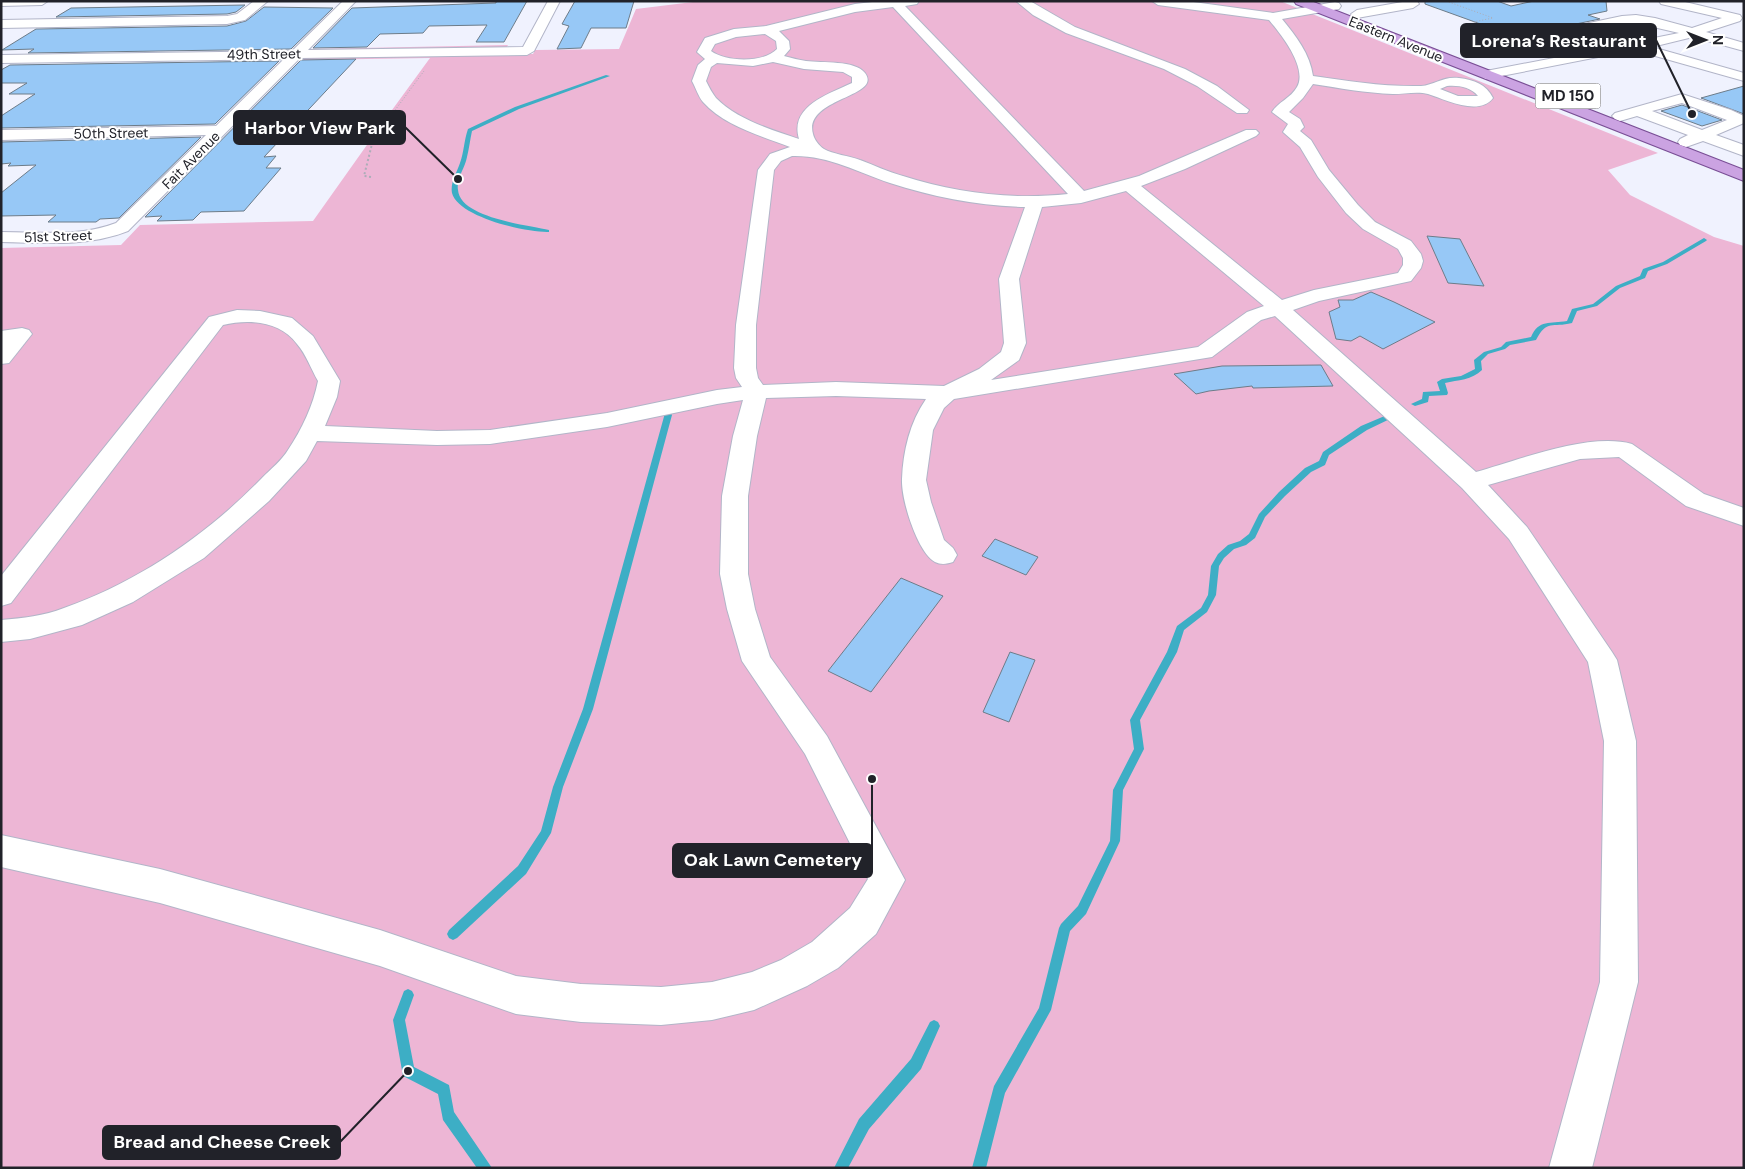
<svg xmlns="http://www.w3.org/2000/svg" width="1745" height="1169" font-family="'DM Sans',sans-serif">
	<style>
		.green { fill: #edb6d5 }
		.lines { fill: none; stroke-linecap: round; stroke-linejoin: round }
		.stream { fill: #3daec5; fill-rule: evenodd }
		.building { fill: #97c8f6; stroke: #6d7c89 }
		.minor-casing { stroke: #b2b5c8; stroke-width: 2 }
		.major-casing { stroke: #794e95; stroke-width: 2 }
		.path-far1 { stroke: #acadb8; stroke-width: 1; stroke-dasharray: 1 2; stroke-linecap: butt }
		.path { stroke: #acadb8; stroke-width: 2; stroke-dasharray: 2 2.5; stroke-linecap: butt }
		.minor { fill: #fff; fill-rule: evenodd }
		.major { fill: #cba3e2; fill-rule: evenodd }
		.labels { text-anchor: middle; stroke-width: 4; stroke-linejoin: round; paint-order: stroke }
		.far-street-label { font-size: 14px; fill: #212229; stroke: #fff }
		.shield { fill: #fff; stroke: #646469; stroke-width: 1 }
		.shield-label { font-size: 15px; font-weight: bold; fill: #212229 }
		.leader { fill: none; stroke: #212229; stroke-width: 2 }
		.callout-dot { fill: #212229; stroke: #fff; stroke-width: 2 }
		.callout { fill: #212229; stroke: #212229; stroke-width: 2 }
		.callout-label { font-size: 18px; text-anchor: middle; font-weight: bold; fill: #fff }
	</style>
	<rect width="100%" height="100%" fill="#f0f2fe"/>
	<polygon class="green" points="701,1 1280,1 1658,153 1608,170 1630,195 1714,237 1744,246 1744,1168 1,1168 1,248 121,245 140,225 313,221 374,135 224,138 240,124 384,121 430,58 303,60 312,49 508,45 502,54 533,54 535,50 619,49 636,9"/>
	<g class="lines">
		<g class="stream">
			<path d="M606 75 610 76 519 109 472 131C470 140 469 149 467 157 465 168 456 179 458 190 460 218 528 225 549 230V232C527 233 458 217 452 193 450 183 457 172 460 163 464 152 464 140 468 129L515 107Z"/>
			<path d="M1704 238 1707 240 1706 241 1667 264 1648 271 1645 278 1620 288 1597 306 1577 311 1572 323C1552 328 1547 319 1536 340L1510 345 1505 349 1488 354 1481 361 1482 370C1472 380 1458 380 1445 383L1448 393 1447 395 1429 396 1428 402 1415 406 1411 404 1422 399 1423 392 1440 391 1437 382 1442 379 1461 376 1475 369 1474 360 1484 352 1501 347 1506 342 1531 337C1539 319 1550 324 1567 321L1572 309 1593 304 1616 286 1640 276 1643 269 1663 262Z"/>
			<polygon points="665,413 671,413 672,415 593,709 563,787 551,833 526,874 457,938 453,940 449,938 447,934 449,930 518,866 541,831 553,787 583,709"/>
			<polygon points="1387,415 1390,415 1394,417 1367,430 1329,455 1325,465 1311,472 1285,496 1265,517 1255,538 1246,545 1234,549 1224,558 1219,566 1216,595 1207,612 1184,630 1177,652 1140,720 1144,749 1123,790 1120,841 1086,914 1070,931 1051,1010 1005,1093 986,1168 972,1168 994,1086 1039,1008 1059,928 1061,924 1078,906 1110,841 1113,790 1134,749 1130,720 1167,652 1177,626 1201,608 1208,595 1211,566 1218,554 1228,545 1240,541 1249,534 1259,514 1279,492 1305,468 1319,461 1323,452 1361,426"/>
			<polygon points="408,989 412,991 414,995 405,1020 414,1067 449,1085 454,1112 492,1168 477,1168 443,1120 438,1094 403,1076 393,1020 404,991"/>
			<polygon points="934,1020 938,1022 940,1026 921,1069 869,1129 848,1168 834,1168 859,1119 911,1059 930,1022"/>
		</g>
	</g>
	<g class="building">
		<polygon points="496,1 527,1 504,42 476,42 487,25 429,26 423,33 380,34 367,47 313,48 352,8 496,3"/>
		<polygon points="575,1 634,1 626,28 591,28 581,48 557,49 569,26 562,24"/>
		<polygon points="1425,1 1497,1 1511,6 1534,1 1606,1 1607,11 1588,15 1600,19 1542,31 1538,29 1511,35 1425,4"/>
		<polygon points="245,5 236,12 227,14 56,17 71,8"/>
		<polygon points="264,7 333,8 291,49 28,53 34,49 2,50 36,29 227,26 246,21"/>
		<polygon points="356,59 264,157 276,156 266,168 281,168 244,211 201,212 193,220 157,221 162,216 145,217 301,60"/>
		<polygon points="279,61 215,124 1,128 1,116 35,94 9,94 27,83 1,83 1,70 10,65"/>
		<polygon points="1744,86 1744,114 1701,98"/>
		<polygon points="1682,105 1722,120 1702,126 1661,111"/>
		<polygon points="201,137 119,218 100,219 96,222 48,222 56,215 1,216 1,193 36,165 8,166 11,163 1,164 1,142"/>
		<polygon points="1427,236 1460,239 1484,286 1448,283"/>
		<polygon points="1371,292 1394,302 1435,322 1383,349 1360,336 1351,341 1336,339 1329,312 1340,307 1338,300 1353,300"/>
		<polygon points="1321,365 1333,386 1253,388 1252,386 1209,391 1196,394 1174,374 1222,366"/>
		<polygon points="995,539 1038,557 1026,575 982,556"/>
		<polygon points="901,578 943,596 871,692 828,671"/>
		<polygon points="1010,652 1035,660 1009,722 983,712"/>
	</g>
	<g class="lines">
		<defs>
			<g id="minor">
				<polygon points="1,1 48,1 42,5 1,6"/>
				<polygon points="254,1 268,1 245,20 227,24 1,28 1,20 227,16 237,14"/>
				<path d="M343 1H356L308 50 523 47 548 1H560L534 51 527 55 300 58 128 231C88 247 44 243 1 242V232C39 232 80 237 116 223L206 135 1 140V130L216 126 284 59 1 63V55L292 51Z"/>
				<path d="M881 1H919L917 4 905 6 1084 191 1139 176 1246 130H1256L1259 133 1256 136 1185 169 1141 186 1282 300 1314 290 1398 273 1403 265V258L1398 249 1363 229 1346 213 1318 177 1300 147 1283 132 1288 124 1272 112C1278 102 1291 98 1297 87 1308 68 1281 34 1269 20L1158 5 1152 1H1186L1273 13 1335 2 1339 3 1341 6 1339 9 1282 19C1296 36 1310 54 1313 76 1349 81 1385 87 1421 86 1435 85 1443 76 1459 78 1474 80 1486 84 1493 98 1479 117 1444 99 1428 94 1418 91 1404 94 1393 94 1366 93 1339 88 1313 84L1303 98 1289 112 1300 119 1304 127 1300 131 1311 140 1329 170 1358 205 1375 222 1411 241 1421 254 1423 261 1421 268 1411 281 1319 301 1293 310 1476 472C1519 460 1589 432 1632 444L1704 494 1744 508V526L1686 506 1619 457 1580 459 1488 485 1527 527 1612 652 1617 660 1636 741 1638 982 1592 1168H1549L1600 982 1604 741 1588 662 1509 539 1462 488 1275 316 1261 320 1212 357 954 399 944 408 933 430 926 480 931 502 944 540 953 548 957 555 953 562C947 564 941 565 935 562 917 552 901 499 902 479 903 451 910 422 926 399L836 396 766 398 757 436 748 496V574L755 609 770 657 827 736 905 880 876 934 838 968 807 986 754 1010 712 1020 661 1025 581 1022 516 1014 380 966 160 903 1 867V835L160 869 380 930 516 976 581 984 661 987 712 982 752 972 781 960 812 942 850 908 868 879 805 754 742 661 727 609 720 574 722 496 733 436 743 400 717 404 607 427 490 444 437 445 317 441 306 461 269 501 204 558 133 602 82 625 30 639 1 642V620C23 618 44 616 64 608 138 582 208 534 262 478 271 469 282 460 288 450 302 429 313 406 318 381 311 369 306 354 297 344 280 321 249 319 223 325L11 603 1 606V576L209 317 237 310 260 311 292 318 313 336 340 381 337 397 325 426 437 431 490 430 607 413 717 390 742 387 736 378 734 368 736 325 758 170 770 154 790 147C762 136 724 126 703 102 698 96 696 88 692 81L698 65 705 59 697 52 705 38 734 29 766 26 855 4ZM893 7 1068 194C1012 200 956 193 903 176 888 172 874 165 860 160 850 156 832 154 824 149 819 146 814 139 813 134 803 98 883 97 865 73 855 60 822 63 806 61 799 60 792 58 784 56L790 49 789 41 779 31 855 12ZM765 34 776 41 777 49C764 63 726 62 711 51L715 44 736 37ZM773 62 804 69 843 72 852 77V83C829 94 789 106 799 139 772 130 736 119 716 98 712 93 709 87 706 81L711 67 717 63 753 66ZM1447 86C1458 85 1471 87 1478 96H1458L1440 89ZM792 156C828 155 857 172 890 183 933 197 980 206 1025 207L999 279 1004 343 1001 352 979 369 944 386 836 382 763 385 758 378 756 368V325L774 170 781 161ZM1126 191 1264 306 1247 312 1198 347 991 380 1019 360 1026 343 1019 279 1042 207 1081 203Z"/>
				<polygon points="1016,1 1030,1 1075,27 1185,69 1217,86 1249,110 1247,113 1237,113 1197,86 1164,69 1066,33 1033,15"/>
				<polygon points="1408,1 1417,1 1419,4 1413,8 1357,18 1351,14 1357,10"/>
				<path d="M1659 1H1681L1740 15 1742 18 1740 21 1706 32 1744 43V51L1693 37 1652 47 1744 73V81L1634 50 1486 79 1479 75 1486 71 1554 58 1543 53 1529 41 1537 34 1622 16 1636 15 1655 18 1692 28 1722 18 1661 4ZM1636 23 1679 33 1569 55 1545 41 1622 24Z"/>
				<path d="M1682 94 1731 110 1744 116V123L1716 135 1744 145V156L1703 141 1686 147 1680 145 1678 142 1680 139 1688 135 1637 116 1620 121 1615 119 1612 116 1615 113ZM1682 103 1727 120 1702 130 1652 111Z"/>
				<polygon points="22,328 29,330 32,334 9,363 1,364 1,331"/>
			</g>
			<polygon id="major" points="1294,1 1311,1 1744,170 1744,181 1296,4"/>
		</defs>
		<use href="#minor" class="minor-casing"/>
		<use href="#major" class="major-casing"/>
		<g class="path-far1">
			<polyline points="1446,1 1493,18 1473,22 1518,39"/>
			<polyline points="1472,48 1515,39"/>
			<polyline points="379,132 424,71"/>
		</g>
		<polyline class="path" points="371,177 364,176 373,140 380,130"/>
		<use href="#minor" class="minor"/>
		<use href="#major" class="major"/>
	</g>
	<g class="labels">
		<g class="far-street-label">
			<text transform="translate(1396 39) rotate(22)" y="5">Eastern Avenue</text>
			<text transform="translate(264 54) rotate(-1)" y="5">49th Street</text>
			<text transform="translate(111 133) rotate(-1)" y="5">50th Street</text>
			<text transform="translate(191 160) rotate(-45)" y="5">Fait Avenue</text>
			<text transform="translate(58 236) rotate(-2)" y="5">51st Street</text>
		</g>
		<rect class="shield" x="1535.5" y="83.5" width="65" height="25" rx="4"/>
		<g class="shield-label">
			<text x="1568" y="101">MD 150</text>
		</g>
	</g>
	<path class="leader" d="M1692 114L1656 40M458 179L405 127M872 779L872 860M408 1071L340 1142"/>
	<g class="callout-dot">
		<circle cx="1692" cy="114" r="5"/>
		<circle cx="458" cy="179" r="5"/>
		<circle cx="872" cy="779" r="5"/>
		<circle cx="408" cy="1071" r="5"/>
	</g>
	<g class="callout">
		<rect x="1461" y="24" width="195" height="33" rx="5"/>
		<rect x="234" y="111" width="171" height="33" rx="5"/>
		<rect x="673" y="844" width="199" height="33" rx="5"/>
		<rect x="103" y="1126" width="237" height="33" rx="5"/>
	</g>
	<g class="callout-label">
		<text x="1559" y="47">Lorena’s Restaurant</text>
		<text x="320" y="134">Harbor View Park</text>
		<text x="773" y="866">Oak Lawn Cemetery</text>
		<text x="222" y="1148">Bread and Cheese Creek</text>
	</g>
	<rect width="1745" height="1169" fill="none" stroke="#212229" stroke-width="5"/>
	<g transform="translate(1705 40) rotate(90)" stroke="#ffffff" stroke-width="4" paint-order="stroke">
	<path d="M0-4L9 19L0 12L-9 19Z" fill="#212229"/>
	<text y="-8" font-size="14" font-weight="bold" text-anchor="middle" fill="#212229">N</text>
	</g>
</svg>
